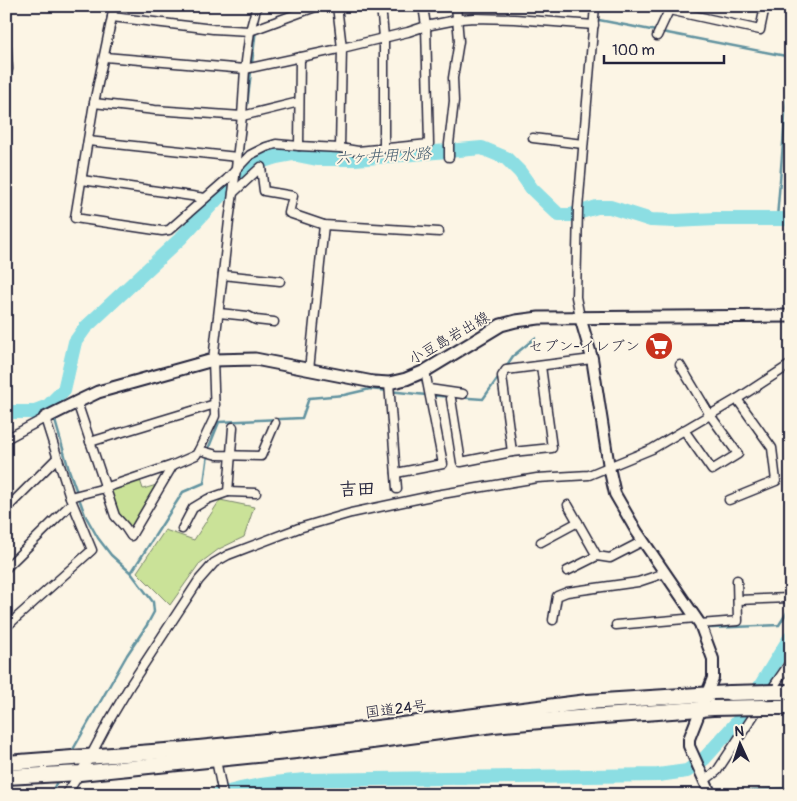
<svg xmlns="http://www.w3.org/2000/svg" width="797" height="801" font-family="Pangolin,'Klee One',sans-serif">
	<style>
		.green { fill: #cae298; stroke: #76826a }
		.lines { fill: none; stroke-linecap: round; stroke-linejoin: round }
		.stream { stroke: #6293a0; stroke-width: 2.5 }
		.river { stroke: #8cdee3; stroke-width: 14 }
		.minor-casing { stroke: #22223b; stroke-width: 11 }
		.tertiary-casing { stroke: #22223b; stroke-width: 14 }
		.secondary-casing { stroke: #22223b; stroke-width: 15 }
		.trunk-casing { stroke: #22223b; stroke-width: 18 }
		.minor { stroke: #fcf5e5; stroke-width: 8 }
		.tertiary { stroke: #fcf5e5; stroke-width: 10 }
		.secondary { stroke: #fcf5e5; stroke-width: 11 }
		.trunk { stroke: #fcf5e5; stroke-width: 14 }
		.trunk-bridge-casing { stroke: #22223b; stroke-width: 18; stroke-linecap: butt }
		.trunk-bridge { stroke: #fcf5e5; stroke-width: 14 }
		.labels { text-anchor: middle; stroke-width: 4; stroke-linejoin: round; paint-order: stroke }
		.street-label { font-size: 15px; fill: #22223b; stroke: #fcf5e5 }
		.poi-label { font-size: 15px; fill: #22223b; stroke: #fcf5e5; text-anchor: end }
		.water-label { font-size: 16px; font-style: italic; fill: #425a6d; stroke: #fcf5e5 }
		.quarter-label { font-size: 18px; font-weight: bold; fill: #22223b; stroke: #fcf5e5 }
	</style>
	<rect width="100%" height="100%" fill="#fcf5e5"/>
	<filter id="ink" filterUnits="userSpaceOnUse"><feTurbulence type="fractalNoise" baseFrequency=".02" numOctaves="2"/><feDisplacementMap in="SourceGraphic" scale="10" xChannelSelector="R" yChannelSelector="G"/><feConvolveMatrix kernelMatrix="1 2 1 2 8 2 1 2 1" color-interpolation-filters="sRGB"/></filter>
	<g filter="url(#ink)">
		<g class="green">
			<polygon points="140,480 143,489 160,484 132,530 129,529 117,515 109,492 111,489"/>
			<polygon points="220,500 254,507 244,537 219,549 199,564 170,605 137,572 165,530 194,540"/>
		</g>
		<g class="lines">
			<g class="stream">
				<polyline points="599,20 656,31"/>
				<polyline points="662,32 791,57"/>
				<polyline points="247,106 257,20"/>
				<polyline points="242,154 245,124"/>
				<polyline points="777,218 786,106 791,67"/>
				<polyline points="505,368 513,356 535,338"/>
				<polyline points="54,417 69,470 85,515 98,538 111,555 131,573 153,602 154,612 147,625 127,655 71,753"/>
				<polyline points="131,573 183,492 204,483 209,447 219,422 302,418 309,398 344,395 370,389 426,395 483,399 500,375"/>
				<polyline points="706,625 711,628 779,625 791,606"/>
				<polyline points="716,793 791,788"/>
				<polyline points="50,795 59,778"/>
				<polyline points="698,795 700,794"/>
			</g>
			<g class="river">
				<polyline points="6,412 32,412 48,406 64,390 75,342 85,328 180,239 217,199 242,178 257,163 276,157 292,154 317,159 355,159 482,148 506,158 520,172 532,189 559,215 571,215 597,207 610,207 651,220 675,221 716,219 791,219"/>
				<path d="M217 795C248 786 274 782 306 780L658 775 687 771 704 759 740 719 791 636"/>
			</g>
			<defs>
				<g id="minor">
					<polyline points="318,6 250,31 213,29 112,17 94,103 75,218 162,231 169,230 226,180 250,155 266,147 276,144 299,146 340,148 358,151 429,144 426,26 423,6"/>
					<polyline points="337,6 342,48 340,148"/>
					<polyline points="381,6 384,37 384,148"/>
					<polyline points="669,10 760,30 765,6"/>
					<polyline points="112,17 114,6"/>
					<polyline points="6,36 8,69 6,75"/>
					<polyline points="657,36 671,6"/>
					<polyline points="105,57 245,69 334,50 408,32 426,26 461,19 474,18 515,19 594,25"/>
					<polyline points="94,103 155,110 242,116 299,102"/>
					<polyline points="533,138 583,144"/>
					<polyline points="88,141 237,157"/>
					<polyline points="299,146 300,57"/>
					<polyline points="449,157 449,144 454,101 453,78 459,41 456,6"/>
					<polyline points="82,180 205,198"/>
					<polyline points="233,193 261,167 264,191 293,196 289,213 324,225 439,232"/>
					<polyline points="223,275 280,281"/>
					<polyline points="219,313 248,316 256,320 274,322"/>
					<polyline points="580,317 576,297 578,209 595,6"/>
					<polyline points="680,365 710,415 738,454 712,470 684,430"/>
					<polyline points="309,370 324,225"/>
					<polyline points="389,383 397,489"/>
					<polyline points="429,389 463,394"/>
					<polyline points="451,399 461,462 512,452 552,448 541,366"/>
					<polyline points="77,402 115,516 125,527 131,536 173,465"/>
					<polyline points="6,439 45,418 70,497 92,550 6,627"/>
					<polyline points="90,442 215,404"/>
					<polyline points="199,450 217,455 261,456 275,423"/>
					<polyline points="512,452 502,376 506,370 592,359"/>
					<polyline points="396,473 443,464 425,371"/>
					<polyline points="228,492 256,493"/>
					<polyline points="70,497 105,488 173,465 196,455 199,450 215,416 213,360 229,221 233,193 242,116 245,69 250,31 256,9"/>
					<polyline points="729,500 776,481 772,448 737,399"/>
					<polyline points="568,505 597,556 610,558 643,541"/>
					<polyline points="6,509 57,458"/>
					<polyline points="182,529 193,508 208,499 228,492 233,427"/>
					<polyline points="541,542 578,522"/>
					<polyline points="6,568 72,503"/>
					<polyline points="567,571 597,556"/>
					<polyline points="738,600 789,598"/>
					<polyline points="553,620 557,596 567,592 638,582 665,573"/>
					<polyline points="700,624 738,621 737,580"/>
					<polyline points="616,625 696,618"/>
					<polyline points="769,693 791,661"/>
					<polyline points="216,760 223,795"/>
					<polyline points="704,781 717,771 760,706"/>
					<polyline points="66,795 90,757 109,721 131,684 199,580 214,563 228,555 299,528 351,513 436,495 537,478 589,475 652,449 737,399 791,364"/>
				</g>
				<polyline id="tertiary" points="580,317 592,358 609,467 615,494 637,532 700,624 713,659 713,678 689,739 689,746 711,795"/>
				<polyline id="secondary" points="45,418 77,402 98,392 213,360 255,359 373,382 389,383 406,379 425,371 501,325 516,321 539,318 791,316"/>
				<g id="trunk">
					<polyline points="775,692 791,692"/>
					<polyline points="763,707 791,707"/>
					<polyline points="6,763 179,750 305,737 587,702 730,693"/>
					<polyline points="6,777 80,773 296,751 493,725 589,717 713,708"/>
				</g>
			</defs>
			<use href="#minor" class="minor-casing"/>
			<use href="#tertiary" class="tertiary-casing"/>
			<use href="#secondary" class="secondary-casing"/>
			<use href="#trunk" class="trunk-casing"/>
			<use href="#minor" class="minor"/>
			<use href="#tertiary" class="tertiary"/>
			<use href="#secondary" class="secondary"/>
			<use href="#trunk" class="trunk"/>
			<defs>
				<g id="trunk-bridge">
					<polyline points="730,693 775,692"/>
					<polyline points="713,708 763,707"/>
				</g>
			</defs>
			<use href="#trunk-bridge" class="trunk-bridge-casing"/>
			<use href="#trunk-bridge" class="trunk-bridge"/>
		</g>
	</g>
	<defs>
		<symbol id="supermarket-disc" viewBox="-11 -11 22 22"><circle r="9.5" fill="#c8321e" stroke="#fcf5e5"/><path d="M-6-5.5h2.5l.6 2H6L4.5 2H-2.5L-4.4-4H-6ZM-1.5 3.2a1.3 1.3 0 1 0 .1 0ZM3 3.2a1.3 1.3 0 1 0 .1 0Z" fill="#fff"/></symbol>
	</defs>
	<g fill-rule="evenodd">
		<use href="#supermarket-disc" x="643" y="330" width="32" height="32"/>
	</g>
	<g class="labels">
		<g class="street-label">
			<text transform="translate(449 338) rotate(-30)" y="5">小豆島岩出線</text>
			<text transform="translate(396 709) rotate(-7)" y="5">国道24号</text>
		</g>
		<g class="poi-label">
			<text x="640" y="351">セブン-イレブン</text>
		</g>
		<g class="water-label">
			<text transform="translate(383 155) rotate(-3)" y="6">六ヶ井用水路</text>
		</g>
		<g class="quarter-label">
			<text x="357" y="495">吉田</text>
		</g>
	</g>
	<rect width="797" height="801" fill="none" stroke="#fcf5e5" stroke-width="25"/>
	<rect x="12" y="12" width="772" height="776" fill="none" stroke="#22223b" stroke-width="2" filter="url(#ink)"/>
	<g transform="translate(740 744) rotate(357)" stroke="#fcf5e5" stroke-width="4" paint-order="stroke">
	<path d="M0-4L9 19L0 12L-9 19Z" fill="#22223b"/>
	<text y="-8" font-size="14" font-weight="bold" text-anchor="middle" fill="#22223b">N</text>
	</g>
	<path d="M604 55v8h120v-8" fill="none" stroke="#22223b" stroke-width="2.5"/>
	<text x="612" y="55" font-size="15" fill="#22223b" stroke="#fcf5e5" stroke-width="4" paint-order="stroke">100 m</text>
</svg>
